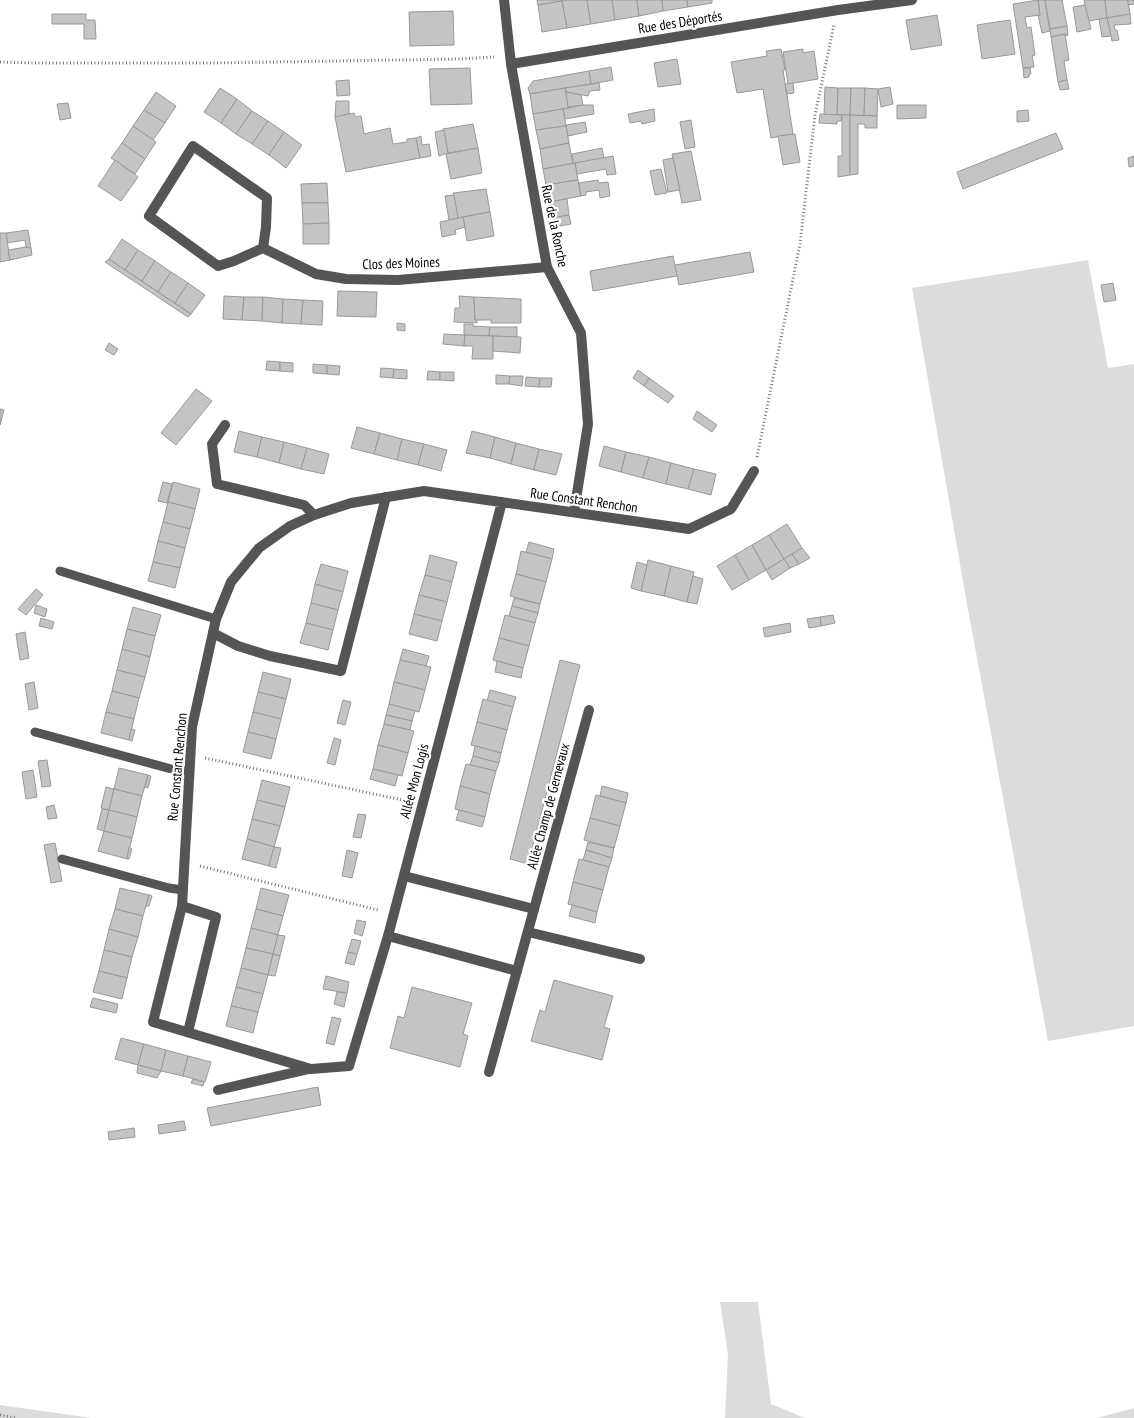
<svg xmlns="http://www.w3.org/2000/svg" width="1134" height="1418" font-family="'PT Sans Narrow',sans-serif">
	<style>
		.green { fill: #dcdcdc }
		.building { fill: #c4c4c4; stroke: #999 }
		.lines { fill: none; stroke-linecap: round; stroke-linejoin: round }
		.path { stroke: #777; stroke-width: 3; stroke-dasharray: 1 2.5; stroke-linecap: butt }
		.lane { stroke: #555; stroke-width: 9 }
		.street { stroke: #555; stroke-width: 10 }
		.labels { text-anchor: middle; stroke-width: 4.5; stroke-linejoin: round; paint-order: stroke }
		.street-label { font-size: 14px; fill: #000; stroke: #fff }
	</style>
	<rect width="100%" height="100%" fill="#fff"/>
	<g class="green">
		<polygon points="1088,260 1108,368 1134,364 1134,1026 1048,1041 967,604 912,288"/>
		<polygon points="720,1302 758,1302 771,1404 805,1418 725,1418 728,1354"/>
		<polygon points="0,1405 92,1418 0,1418"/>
		<polygon points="1134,1408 1134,1418 1097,1418"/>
	</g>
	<g class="building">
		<polygon points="537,0 562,0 562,1 538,5"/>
		<polygon points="567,0 587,0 591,24 567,28 562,1"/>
		<polygon points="587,0 612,0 615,20 591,24"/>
		<polygon points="612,0 637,0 639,16 615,20"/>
		<polygon points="637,0 662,0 663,11 639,16"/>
		<polygon points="662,0 687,0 688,7 663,11"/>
		<polygon points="687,0 712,0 712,3 688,7"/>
		<polygon points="1038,0 1045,0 1050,31 1042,33 1038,15 1040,15"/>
		<polygon points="1038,0 1040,15 1025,17 1027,28 1031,27 1035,55 1032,56 1034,67 1023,68 1013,4"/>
		<polygon points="1045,0 1062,0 1067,26 1050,29"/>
		<polygon points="1084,0 1105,0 1107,18 1088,21"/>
		<polygon points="1105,0 1128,0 1130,14 1107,18"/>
		<polygon points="1128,0 1134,0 1134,4 1128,5"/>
		<polygon points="562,1 567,28 542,32 538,5"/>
		<polygon points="1085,5 1091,29 1077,32 1073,7"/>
		<polygon points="453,11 454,45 410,46 409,12"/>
		<polygon points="52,14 86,14 86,20 95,20 96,39 84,39 84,24 52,24"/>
		<polygon points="1130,14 1131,24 1114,25 1115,30 1117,30 1119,40 1112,41 1107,18"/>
		<polygon points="937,15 942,45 911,50 906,20"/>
		<polygon points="1107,18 1111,36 1102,37 1099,19"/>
		<polygon points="1010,20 1015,54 982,59 977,25"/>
		<polygon points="1067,26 1068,35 1065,36 1065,34 1051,37 1050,29"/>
		<polygon points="1065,34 1069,60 1064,61 1067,80 1058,82 1051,37"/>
		<polygon points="781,49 785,70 783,70 793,134 771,138 763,89 737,93 731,62 767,56 766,51"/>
		<polygon points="803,49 803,53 814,51 818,79 788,84 783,52"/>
		<polygon points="677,59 681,84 658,87 654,63"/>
		<polygon points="611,67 613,80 591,84 589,71"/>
		<polygon points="470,68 472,104 431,105 429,69"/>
		<polygon points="1023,68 1030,68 1031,74 1029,74 1029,77 1024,78"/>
		<polygon points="589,71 591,84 530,94 528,88 533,81"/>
		<polygon points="349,80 350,95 337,96 336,81"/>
		<polygon points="1067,80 1069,89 1060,90 1058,82"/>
		<polygon points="599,83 600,90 590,91 588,96 566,92 565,88"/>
		<polygon points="793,83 794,93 787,94 785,84"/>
		<polygon points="825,87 838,88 837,115 824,115"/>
		<polygon points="890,87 893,104 881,107 878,89"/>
		<polygon points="220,88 237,99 221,123 204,112"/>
		<polygon points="565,88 569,108 533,114 530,94"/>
		<polygon points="838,88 851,88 850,115 837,115"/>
		<polygon points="851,88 865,88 864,116 850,115"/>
		<polygon points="865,88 878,89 877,116 864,116"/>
		<polygon points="156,92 176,106 165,123 144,110"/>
		<polygon points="566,92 581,95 583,105 568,107"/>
		<polygon points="237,99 252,111 236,134 221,123"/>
		<polygon points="336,101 349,101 349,114 335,117"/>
		<polygon points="68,103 71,118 60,120 57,104"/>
		<polygon points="583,105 593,105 594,114 565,119 563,109"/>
		<polygon points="897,105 926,105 926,118 897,119"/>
		<polygon points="563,109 566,126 536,130 533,114"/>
		<polygon points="654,109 655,121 642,124 641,121 630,123 628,114"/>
		<polygon points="144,110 165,123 153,140 133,126"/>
		<polygon points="1028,110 1029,121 1017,122 1017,111"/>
		<polygon points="252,111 268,121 252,144 236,134"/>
		<polygon points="354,113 355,117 361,116 364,134 390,128 393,144 407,142 407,139 416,138 420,158 346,172 335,117"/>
		<polygon points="820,114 842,115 841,121 837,121 837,124 819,123"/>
		<polygon points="842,115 850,115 850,175 838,177 838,156 842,156"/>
		<polygon points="850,115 877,116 877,128 865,128 865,124 858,124 858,174 850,175"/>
		<polygon points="691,120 695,147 685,149 680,122"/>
		<polygon points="268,121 284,132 269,155 252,144"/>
		<polygon points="585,122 587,132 568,136 566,125"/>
		<polygon points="473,124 478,148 448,153 443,129"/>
		<polygon points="133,126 156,142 145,159 122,143"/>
		<polygon points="566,126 569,143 540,149 536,130"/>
		<polygon points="444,130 448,153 439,156 435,132"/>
		<polygon points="284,132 302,145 286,168 269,155"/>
		<polygon points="1056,133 1063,149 963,189 957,172"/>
		<polygon points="795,134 800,162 783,165 778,136"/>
		<polygon points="421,136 422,145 429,144 431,156 420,158 416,138"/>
		<polygon points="122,143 145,159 135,174 111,158"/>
		<polygon points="569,143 573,164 543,169 540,149"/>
		<polygon points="478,148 482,173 451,179 446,154"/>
		<polygon points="602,148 604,158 573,164 572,154"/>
		<polygon points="691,151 701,200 682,203 672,154"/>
		<polygon points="613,156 616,174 607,175 606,169 577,174 575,163"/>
		<polygon points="1134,156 1134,166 1129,167 1128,158"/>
		<polygon points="673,158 680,190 668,192 663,160"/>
		<polygon points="115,160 138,177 121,201 98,186"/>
		<polygon points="575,163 578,180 546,185 543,169"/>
		<polygon points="661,169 667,193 655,195 650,171"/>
		<polygon points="578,180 581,196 549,202 546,185"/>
		<polygon points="598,180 599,183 608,182 610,196 600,198 599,190 586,192 586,195 581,196 579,183"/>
		<polygon points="327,183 328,203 302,203 301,184"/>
		<polygon points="486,189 490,212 458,218 453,193"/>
		<polygon points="454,195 458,218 449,220 445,196"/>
		<polygon points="567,199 569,215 552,218 549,202"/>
		<polygon points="302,203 328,203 329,223 303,224"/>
		<polygon points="490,212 494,236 467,241 463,217"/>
		<polygon points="569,215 571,224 554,227 552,218"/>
		<polygon points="463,217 465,227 455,230 456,234 442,237 440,222"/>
		<polygon points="329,223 329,244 303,244 303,224"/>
		<polygon points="28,230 31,248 26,247 25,240 7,243 6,233"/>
		<polygon points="0,233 6,233 10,260 0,262"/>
		<polygon points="122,239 138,250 125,270 109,259"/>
		<polygon points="26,247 31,248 32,255 10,260 8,250"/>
		<polygon points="138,250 155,261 142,281 125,270"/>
		<polygon points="750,252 754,272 679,285 675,265"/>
		<polygon points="673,256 677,276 593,291 590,271"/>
		<polygon points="109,259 125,270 191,314 188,317 105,262"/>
		<polygon points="155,261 171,272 158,292 142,281"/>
		<polygon points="171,272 188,283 175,303 158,292"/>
		<polygon points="188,283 205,295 191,314 175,303"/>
		<polygon points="1113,283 1116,300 1104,302 1101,285"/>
		<polygon points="338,291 377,292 376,317 337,316"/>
		<polygon points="224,296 244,297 242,320 223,319"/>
		<polygon points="459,296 474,297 475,320 477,320 477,323 454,322 455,308 460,308"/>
		<polygon points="244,297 263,297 262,321 242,320"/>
		<polygon points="263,297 283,299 282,323 262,321"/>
		<polygon points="474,297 521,299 521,323 491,323 491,320 475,320"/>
		<polygon points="283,299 303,300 301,324 282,323"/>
		<polygon points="303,300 323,301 322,325 301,324"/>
		<polygon points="397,323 405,324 405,331 397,330"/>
		<polygon points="464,324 473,324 473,326 490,327 489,336 464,335"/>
		<polygon points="490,327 517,327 517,337 489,336"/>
		<polygon points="444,334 465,335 464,346 443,344"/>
		<polygon points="465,335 493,336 493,359 472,359 473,346 464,346"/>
		<polygon points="493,336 521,337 520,353 493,351"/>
		<polygon points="109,343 118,349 114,355 105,350"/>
		<polygon points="267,361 280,362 280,371 266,370"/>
		<polygon points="280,362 293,363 293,372 280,371"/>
		<polygon points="313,364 327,365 327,374 313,373"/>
		<polygon points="327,365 340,366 339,375 327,374"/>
		<polygon points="381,368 394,369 393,378 380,377"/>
		<polygon points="394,369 407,370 407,379 393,378"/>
		<polygon points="638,370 649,378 644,386 633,378"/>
		<polygon points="428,371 440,372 440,380 427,380"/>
		<polygon points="440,372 454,372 454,381 440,380"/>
		<polygon points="496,375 510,376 509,384 496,384"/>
		<polygon points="510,376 523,376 522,386 509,384"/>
		<polygon points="526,377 540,378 539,387 525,386"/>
		<polygon points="540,378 552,378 551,387 539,387"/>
		<polygon points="649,378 674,396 668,403 644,386"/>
		<polygon points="196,389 212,401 176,445 161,433"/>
		<polygon points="0,409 4,410 0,425"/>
		<polygon points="697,411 717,425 712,432 693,419"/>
		<polygon points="357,427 380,433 374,454 351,448"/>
		<polygon points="239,431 262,437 257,457 234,452"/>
		<polygon points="472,431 495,437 490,458 466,453"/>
		<polygon points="380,433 402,439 397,460 374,454"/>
		<polygon points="262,437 284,442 279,463 257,457"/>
		<polygon points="495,437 516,443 511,464 490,458"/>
		<polygon points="402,439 424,444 418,465 397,460"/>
		<polygon points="284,442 307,448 301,469 279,463"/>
		<polygon points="516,443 539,449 534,470 511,464"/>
		<polygon points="424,444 447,450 441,471 418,465"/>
		<polygon points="604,446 626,452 621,472 599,466"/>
		<polygon points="307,448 329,454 324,474 301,469"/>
		<polygon points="539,449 562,454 556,475 534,470"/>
		<polygon points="626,452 649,457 643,478 621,472"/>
		<polygon points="649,457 671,463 666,484 643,478"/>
		<polygon points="671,463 694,469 688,489 666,484"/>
		<polygon points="694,469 716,474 711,495 688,489"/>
		<polygon points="163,482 172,484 167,503 158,501"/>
		<polygon points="173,482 200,489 195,509 168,502"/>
		<polygon points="168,502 195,509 190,529 163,522"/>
		<polygon points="163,522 190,529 185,548 158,541"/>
		<polygon points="787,524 802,548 784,559 769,535"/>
		<polygon points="769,535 784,559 766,570 752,545"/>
		<polygon points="158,541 185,548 180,568 153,562"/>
		<polygon points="529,542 554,549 552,559 526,552"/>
		<polygon points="752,545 766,570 749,580 735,555"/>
		<polygon points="802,548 810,558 799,564 792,554"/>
		<polygon points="521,551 552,559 546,582 516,574"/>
		<polygon points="792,554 799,564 790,568 784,559"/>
		<polygon points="430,555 457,562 452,582 425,575"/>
		<polygon points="735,555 749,580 732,590 717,566"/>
		<polygon points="784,559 790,568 772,580 766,570"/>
		<polygon points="648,560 671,566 664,596 641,591"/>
		<polygon points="153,562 180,568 175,588 148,581"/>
		<polygon points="637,562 647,565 641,591 631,588"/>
		<polygon points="321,564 348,571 343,592 315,584"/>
		<polygon points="671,566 694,572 687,602 664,596"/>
		<polygon points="516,574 546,582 540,604 510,596"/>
		<polygon points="425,575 452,582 447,602 419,595"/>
		<polygon points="693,576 703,579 697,604 687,602"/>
		<polygon points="315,584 343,592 338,610 311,603"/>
		<polygon points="36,589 43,595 26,615 18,609"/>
		<polygon points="419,595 447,602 442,621 414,614"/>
		<polygon points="514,598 540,604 538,613 512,606"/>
		<polygon points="311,603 338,610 333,630 306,623"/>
		<polygon points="36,605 47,609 45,617 34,613"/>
		<polygon points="512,606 538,613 535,623 509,616"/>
		<polygon points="133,607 161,615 155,636 127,629"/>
		<polygon points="414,614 442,621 437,641 409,634"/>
		<polygon points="505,615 535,623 529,646 499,638"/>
		<polygon points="833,615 835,623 821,626 820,617"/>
		<polygon points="820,617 821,626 809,628 807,619"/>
		<polygon points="41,618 54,622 52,629 39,626"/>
		<polygon points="306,623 333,630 328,650 300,643"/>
		<polygon points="790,623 791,632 765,637 763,628"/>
		<polygon points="127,629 155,636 150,657 122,649"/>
		<polygon points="25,632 29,658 20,660 16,634"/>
		<polygon points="499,638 529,646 523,668 493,660"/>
		<polygon points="122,649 150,657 145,677 117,670"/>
		<polygon points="403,649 429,656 426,666 400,660"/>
		<polygon points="400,660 431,667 425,690 394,682"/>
		<polygon points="560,660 580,665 528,864 510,859"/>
		<polygon points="497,661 523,668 521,678 495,672"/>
		<polygon points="117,670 145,677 139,698 112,691"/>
		<polygon points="263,672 291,679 286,699 258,692"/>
		<polygon points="34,682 38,708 29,710 25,684"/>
		<polygon points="394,682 425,690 419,712 389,704"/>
		<polygon points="490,690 516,697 513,707 487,701"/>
		<polygon points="112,691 139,698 134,719 106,712"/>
		<polygon points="258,692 286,699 281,719 253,712"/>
		<polygon points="483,699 513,707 507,730 477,722"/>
		<polygon points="343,700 351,702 345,725 337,723"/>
		<polygon points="389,704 415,711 412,721 386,715"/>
		<polygon points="106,712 134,719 129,740 101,733"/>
		<polygon points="253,712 281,719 276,739 248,732"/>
		<polygon points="386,715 412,721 410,730 384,724"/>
		<polygon points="477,722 507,730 501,753 471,745"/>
		<polygon points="384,724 414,731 408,753 378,745"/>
		<polygon points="131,729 135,730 132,741 129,740"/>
		<polygon points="248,732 276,739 271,759 243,752"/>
		<polygon points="334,738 341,740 335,765 327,763"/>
		<polygon points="378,745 408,753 402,776 373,769"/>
		<polygon points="475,746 501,753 499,763 473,756"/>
		<polygon points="473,756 499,763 496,771 470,765"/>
		<polygon points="47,760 51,786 42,787 38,761"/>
		<polygon points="466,764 496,771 490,794 460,786"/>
		<polygon points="119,768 148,775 142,796 114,789"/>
		<polygon points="373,769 398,775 395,786 370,779"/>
		<polygon points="33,770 37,797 26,799 22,772"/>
		<polygon points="148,775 151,776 148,788 145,787"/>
		<polygon points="262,780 290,787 285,807 257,800"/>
		<polygon points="460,786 490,794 485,817 455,809"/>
		<polygon points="602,786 628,793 626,803 600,796"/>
		<polygon points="106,787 114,789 109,810 101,808"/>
		<polygon points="114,789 142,796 137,817 109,810"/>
		<polygon points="596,795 626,803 620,826 590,818"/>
		<polygon points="257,800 285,807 280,826 252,819"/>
		<polygon points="54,805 57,818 48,819 46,807"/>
		<polygon points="102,809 109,810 104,831 97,829"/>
		<polygon points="109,810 137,817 132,838 104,831"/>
		<polygon points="459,810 485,817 482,827 456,820"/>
		<polygon points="358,814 366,815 361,838 353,837"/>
		<polygon points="590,818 620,826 614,848 584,840"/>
		<polygon points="252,819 280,826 274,847 247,839"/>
		<polygon points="104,831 132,838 127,859 98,851"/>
		<polygon points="247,839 274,847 269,866 242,859"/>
		<polygon points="588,842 614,848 612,858 586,850"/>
		<polygon points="55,843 62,881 51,883 44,845"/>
		<polygon points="129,847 132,849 129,859 127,859"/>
		<polygon points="274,847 281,848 276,868 269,866"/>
		<polygon points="347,850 358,853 352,878 342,876"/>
		<polygon points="586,850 612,858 609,867 583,860"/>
		<polygon points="579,859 609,867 603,890 573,882"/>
		<polygon points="573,882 603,890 597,912 568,904"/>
		<polygon points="120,888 149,895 143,916 115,909"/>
		<polygon points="261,888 289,895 283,916 256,909"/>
		<polygon points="149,895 152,896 149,906 146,906"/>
		<polygon points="572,905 597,912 595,923 569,916"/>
		<polygon points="115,909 143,916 138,937 109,929"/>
		<polygon points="256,909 283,916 278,935 251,928"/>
		<polygon points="357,920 366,922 362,936 354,933"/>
		<polygon points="251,928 278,935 273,954 246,948"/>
		<polygon points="109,929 138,937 132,957 104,950"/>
		<polygon points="278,935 285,936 280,956 273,954"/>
		<polygon points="352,939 361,941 357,954 348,952"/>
		<polygon points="246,948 273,954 268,975 241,968"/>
		<polygon points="104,950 132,957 127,978 99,971"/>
		<polygon points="348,952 357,954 354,965 345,963"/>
		<polygon points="273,954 280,956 275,976 268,975"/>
		<polygon points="241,968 268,975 263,994 236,987"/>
		<polygon points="99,971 127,978 122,999 93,992"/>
		<polygon points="326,976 349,982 347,993 323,989"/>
		<polygon points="554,980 613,996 604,1027 610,1029 602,1060 531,1041 540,1010 545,1012"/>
		<polygon points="236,987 263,994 258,1012 231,1006"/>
		<polygon points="412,987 472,1003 463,1034 468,1036 460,1067 390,1048 398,1016 404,1018"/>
		<polygon points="337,992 347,993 344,1007 334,1004"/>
		<polygon points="93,998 118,1004 116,1013 90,1007"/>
		<polygon points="231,1006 258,1012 253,1033 226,1026"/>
		<polygon points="332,1017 341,1019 334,1045 326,1043"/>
		<polygon points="121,1038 144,1044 138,1065 115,1059"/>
		<polygon points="144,1044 166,1050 161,1071 138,1065"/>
		<polygon points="166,1050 188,1056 183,1076 161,1071"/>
		<polygon points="188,1056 211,1062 205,1082 183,1076"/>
		<polygon points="138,1065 161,1071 157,1078 137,1073"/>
		<polygon points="193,1079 204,1082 203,1086 191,1083"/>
		<polygon points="318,1087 321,1105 211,1126 207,1108"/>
		<polygon points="184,1121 186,1130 159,1134 158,1125"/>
		<polygon points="134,1128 135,1137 109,1140 108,1132"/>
	</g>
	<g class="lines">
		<g class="path">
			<polyline points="0,62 36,63 210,63 460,59 494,57"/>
			<polyline points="757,457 800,244 815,115 834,25"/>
			<polyline points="205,758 407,801"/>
			<polyline points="200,866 378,910"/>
			<polyline points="0,1415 15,1418"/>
		</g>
		<g class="lane">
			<polyline points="60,571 216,619"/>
			<polyline points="35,732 175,770 189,771"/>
			<polyline points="62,859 169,888 183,890"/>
		</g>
		<g class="street">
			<polyline points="504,0 511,64 547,267 581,333 588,424 574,512"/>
			<polyline points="511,64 838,10 912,0"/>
			<polyline points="263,248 266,227 267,198 193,146 149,216 218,266 234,261 263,248 316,274 346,279 398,280 547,267"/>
			<polyline points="225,425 212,444 217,484 304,505 314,515"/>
			<polyline points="502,502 388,936 349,1066 311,1069 153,1022 182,906 192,727 216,619 231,582 259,548 290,526 314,515 351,503 424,491 689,529 731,509 754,471"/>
			<polyline points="213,633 238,646 270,656 341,671 386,497"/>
			<polyline points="404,876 534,909"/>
			<polyline points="182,906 216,917 188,1032"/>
			<polyline points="528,932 640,959"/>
			<polyline points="388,936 517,971"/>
			<polyline points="489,1072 589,710"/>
			<polyline points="218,1090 309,1069"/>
		</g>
	</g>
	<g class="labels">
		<g class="street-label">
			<text transform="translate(680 22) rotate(-9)" y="5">Rue des Déportés</text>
			<text transform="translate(555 226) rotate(78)" y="5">Rue de la Ronche</text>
			<text transform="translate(401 263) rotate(-2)" y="5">Clos des Moines</text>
			<text transform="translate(584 500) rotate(8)" y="5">Rue Constant Renchon</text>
			<text transform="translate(177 767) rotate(-85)" y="5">Rue Constant Renchon</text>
			<text transform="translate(414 781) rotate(-75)" y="5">Allée Mon Logis</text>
			<text transform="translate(548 806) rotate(-75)" y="5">Allée Champ de Gernevaux</text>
		</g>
	</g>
</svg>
